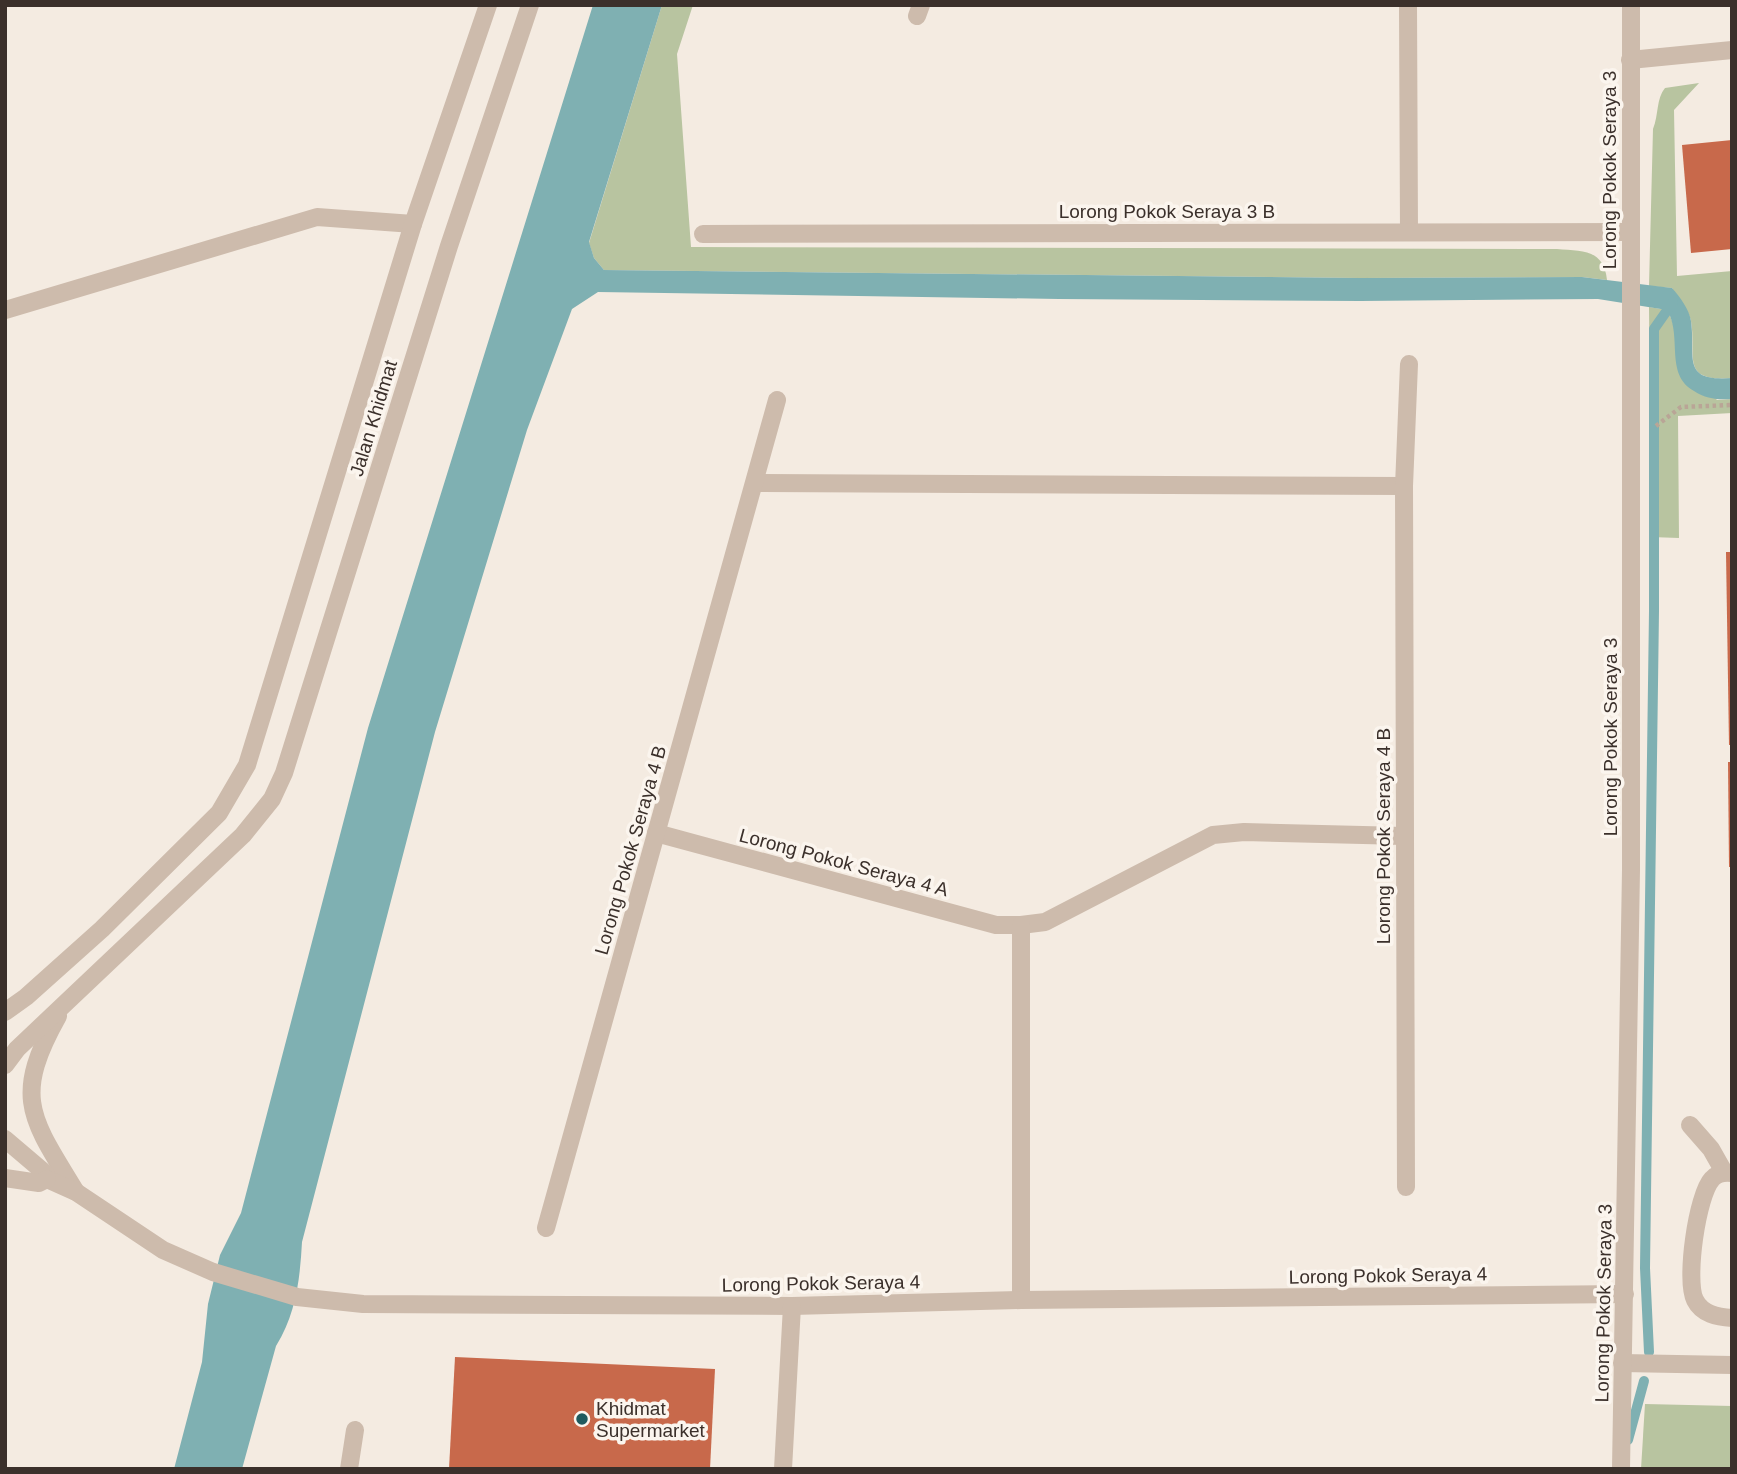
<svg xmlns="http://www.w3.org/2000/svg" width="1737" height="1474" font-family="Helvetica,sans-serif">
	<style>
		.green { fill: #b8c4a0 }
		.water { fill: #7fb0b2 }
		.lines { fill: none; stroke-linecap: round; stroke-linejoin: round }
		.stream { stroke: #7fb0b2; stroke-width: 10 }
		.building { fill: #c8694b }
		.path { stroke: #b9a596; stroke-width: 4.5; stroke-dasharray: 3.5 3.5; stroke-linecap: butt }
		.minor { stroke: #cdbbac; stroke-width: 18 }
		.poi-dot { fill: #1f5a5e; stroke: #fbf5ee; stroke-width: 2.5 }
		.labels { text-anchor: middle; stroke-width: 7; stroke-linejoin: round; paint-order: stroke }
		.street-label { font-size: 19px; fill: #3b302b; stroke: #fbf5ee }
		.poi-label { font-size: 19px; fill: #3b302b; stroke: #fbf5ee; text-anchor: start }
	</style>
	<rect width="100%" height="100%" fill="#f4ebe1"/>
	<g class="green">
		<path d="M662 5H693L677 54 691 247 1557 249C1582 251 1604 249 1607 280L1582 277 1360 278 604 270 594 258 589 243Z"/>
		<path d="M1699 83 1674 110 1677 276 1732 271V378C1679 382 1697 356 1691 321 1689 310 1677 298 1672 288L1649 286 1653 129C1659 114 1656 99 1665 88Z"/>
		<path d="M1649 307 1667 310C1676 325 1676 339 1676 356L1717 400 1732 399V413L1678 416 1679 538 1651 537Z"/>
		<polygon points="1645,1404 1732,1406 1732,1469 1641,1469"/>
	</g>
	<path class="water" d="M593 5H662L589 242 594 258 604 270 1360 278 1582 277 1672 288C1680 297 1689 309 1691 321 1696 357 1680 382 1732 378V399C1718 400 1706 399 1694 391 1664 374 1683 336 1667 310L1598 299 1360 301 1059 299 598 292 572 309 527 430 435 732 302 1242C300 1279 296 1314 276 1346L242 1469H174L202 1362 208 1304 220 1255 241 1213 368 728Z"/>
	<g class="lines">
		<g class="stream">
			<polyline points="1649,1352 1645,1268 1654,611 1654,329 1673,302"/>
			<polyline points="1628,1440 1644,1381"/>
		</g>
	</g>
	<g class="building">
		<polygon points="1732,140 1732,249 1691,253 1682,145"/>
		<polygon points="1726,552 1732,552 1732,745 1729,745"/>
		<polygon points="1728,762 1732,762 1732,867 1729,867"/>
		<polygon points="455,1357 715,1369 710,1469 449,1469"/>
	</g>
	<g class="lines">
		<polyline class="path" points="1656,426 1681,407 1732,405"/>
		<g class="minor">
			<polyline points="1408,5 1409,232"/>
			<polyline points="917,16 921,5"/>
			<polyline points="1630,60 1732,50"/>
			<polyline points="703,234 1630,232"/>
			<polyline points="5,310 317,217 413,224"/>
			<polyline points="755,483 1404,486"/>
			<polyline points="656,833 996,925 1021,925 1045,922 1213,835 1244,832 1404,836"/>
			<polyline points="1021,925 1021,1300"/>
			<polyline points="5,1012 26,997 102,929 219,813 247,765 413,224 488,5"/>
			<path d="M58 1016C12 1098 31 1118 76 1192"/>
			<polyline points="5,1065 17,1049 243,835 272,799 284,773 449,246 530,5"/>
			<polyline points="1690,1125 1711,1149 1724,1172"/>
			<polyline points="5,1139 45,1173 47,1179 76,1192 163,1250 213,1272 297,1297 363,1304 792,1306 1021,1300 1625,1294"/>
			<path d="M1732 1173C1724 1172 1717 1173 1712 1179 1697 1195 1685 1281 1695 1300 1702 1314 1717 1317 1732 1318"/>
			<polyline points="5,1178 39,1183 47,1179"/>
			<polyline points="1406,1187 1404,486 1409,364"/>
			<polyline points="546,1228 777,400"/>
			<polyline points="1622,1363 1732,1365"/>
			<polyline points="349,1469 355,1430"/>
			<polyline points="783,1469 792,1306"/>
			<polyline points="1621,1469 1631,870 1631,5"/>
		</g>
	</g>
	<circle class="poi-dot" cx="582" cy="1419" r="7"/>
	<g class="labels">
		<g class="street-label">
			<text transform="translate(1609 170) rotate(-90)" y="7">Lorong Pokok Seraya 3</text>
			<text x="1167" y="218">Lorong Pokok Seraya 3 B</text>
			<text transform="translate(373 418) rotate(-73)" y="7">Jalan Khidmat</text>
			<text transform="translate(1610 737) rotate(-90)" y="7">Lorong Pokok Seraya 3</text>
			<text transform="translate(1383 836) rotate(-90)" y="7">Lorong Pokok Seraya 4 B</text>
			<text transform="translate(630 850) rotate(-74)" y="7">Lorong Pokok Seraya 4 B</text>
			<text transform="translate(844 862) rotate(15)" y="7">Lorong Pokok Seraya 4 A</text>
			<text transform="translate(1388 1275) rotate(-1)" y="7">Lorong Pokok Seraya 4</text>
			<text transform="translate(821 1283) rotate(-1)" y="7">Lorong Pokok Seraya 4</text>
			<text transform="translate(1603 1303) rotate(-89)" y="7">Lorong Pokok Seraya 3</text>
		</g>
		<g class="poi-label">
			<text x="596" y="1415">Khidmat<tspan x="596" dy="22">Supermarket</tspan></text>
		</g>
	</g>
	<rect width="1737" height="1474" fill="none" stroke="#3b302b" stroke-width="14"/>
</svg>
